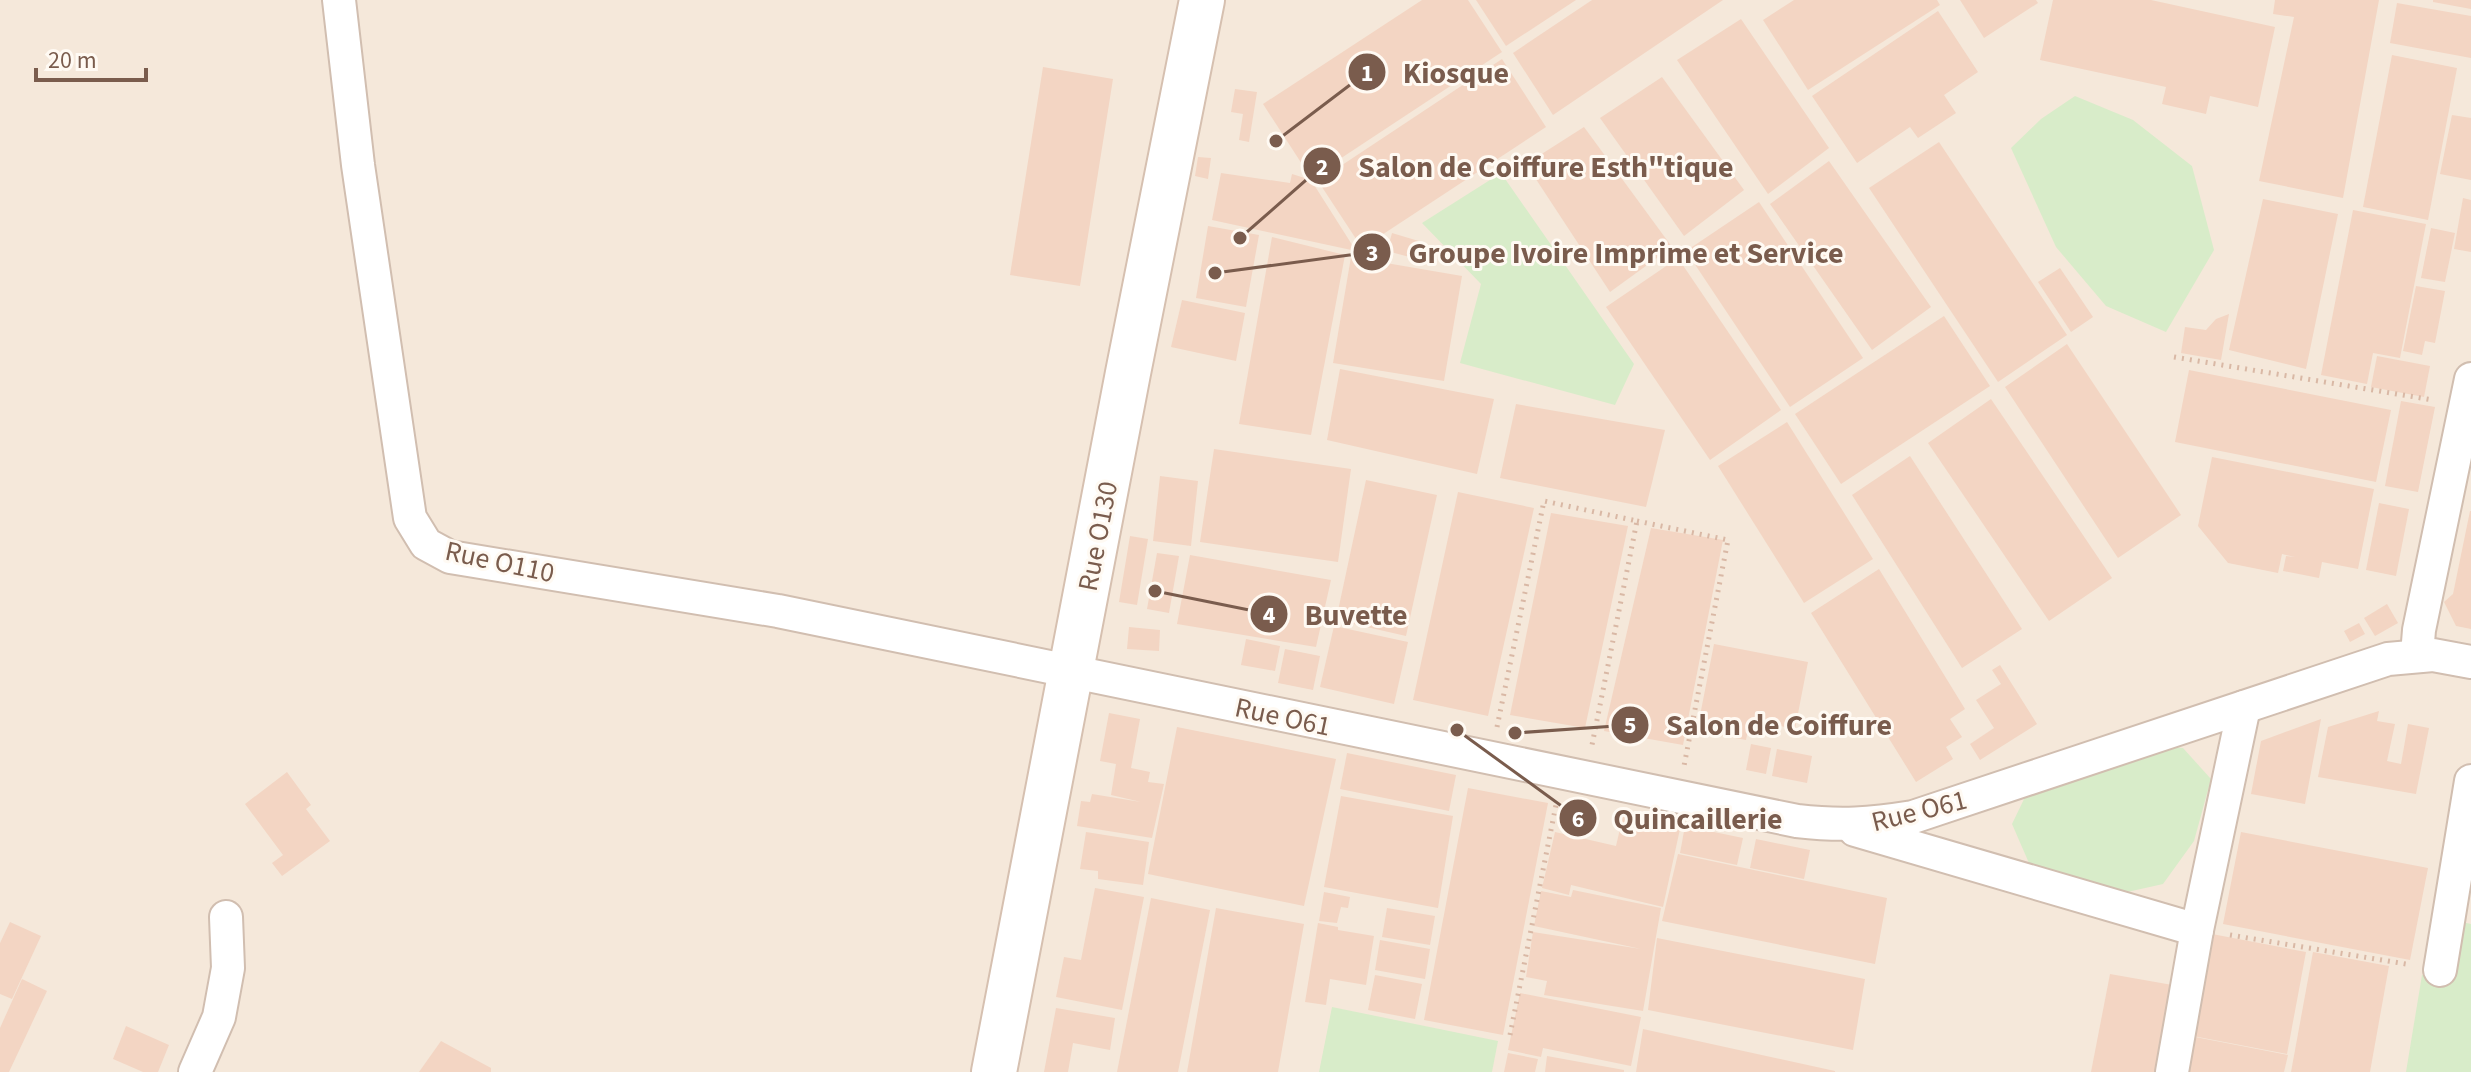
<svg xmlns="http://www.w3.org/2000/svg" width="2471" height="1072" font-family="'Source Sans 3',sans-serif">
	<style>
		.residential { fill: #f5e8da }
		.green { fill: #d8ecc9 }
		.building { fill: #f3d5c3 }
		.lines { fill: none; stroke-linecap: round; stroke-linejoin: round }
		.street-casing { stroke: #d1beb0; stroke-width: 36 }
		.secondary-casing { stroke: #d6c0b0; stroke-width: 48 }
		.path { stroke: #d9b8a5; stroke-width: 5; stroke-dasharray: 2 6; stroke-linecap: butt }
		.street { stroke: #fff; stroke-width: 32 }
		.secondary { stroke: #fff; stroke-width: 44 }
		.labels { text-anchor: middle; stroke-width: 6; stroke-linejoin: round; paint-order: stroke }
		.street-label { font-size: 28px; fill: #7a5c4d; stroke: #fffaf3 }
		.leader { fill: none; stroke: #7a5c4d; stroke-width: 3 }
		.callout-dot { fill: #7a5c4d; stroke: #fffaf3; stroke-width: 3 }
		.mark-label { font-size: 24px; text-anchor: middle; font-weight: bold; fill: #fff }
		.callout-label { font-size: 30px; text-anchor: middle; font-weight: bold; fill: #7a5c4d; stroke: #fffaf3; stroke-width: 6; stroke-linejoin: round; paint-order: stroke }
	</style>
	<rect width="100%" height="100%" fill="#fdf6ec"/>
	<rect class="residential" x="0" y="0" width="2471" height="1072"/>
	<g class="green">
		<polygon points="2075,96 2133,120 2192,166 2214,250 2166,332 2106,306 2056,247 2011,148 2041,119"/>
		<polygon points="1501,173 1634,364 1615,405 1460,363 1481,284 1422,223"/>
		<polygon points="2146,745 2183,748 2211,779 2194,841 2163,884 2114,895 2032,870 2012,824 2026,795"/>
		<polygon points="2457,921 2471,924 2471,1072 2406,1072 2422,975 2448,980"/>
		<polygon points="1332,1007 1498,1041 1492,1072 1319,1072"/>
	</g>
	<g class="building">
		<polygon points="1422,0 1468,0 1502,52 1311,178 1263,104"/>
		<polygon points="1476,0 1576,0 1506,46"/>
		<polygon points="1592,0 1723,0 1553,115 1513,53"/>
		<polygon points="1794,0 1937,0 1940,5 1808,90 1763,20"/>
		<polygon points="1960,0 2036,0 2038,3 1984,38"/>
		<polygon points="2053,0 2151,0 2275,27 2258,107 2210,96 2206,114 2162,104 2166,87 2040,60"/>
		<polygon points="2275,0 2379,0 2343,198 2259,181 2294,17 2273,14"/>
		<polygon points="2433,0 2471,0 2471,9 2433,2"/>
		<polygon points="2397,3 2471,16 2471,58 2390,43"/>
		<polygon points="1938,11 1978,72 1944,95 1956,113 1918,138 1910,127 1857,163 1812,96"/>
		<polygon points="1741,19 1829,148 1768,194 1677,60"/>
		<polygon points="2392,55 2457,68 2428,220 2363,207"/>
		<polygon points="1502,59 1546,127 1362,248 1318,181"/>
		<polygon points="1043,67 1113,79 1080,286 1010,275"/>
		<polygon points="1662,77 1744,190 1684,236 1600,118"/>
		<polygon points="1235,89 1257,92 1249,142 1239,140 1243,114 1231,112"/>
		<polygon points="2452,115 2471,118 2471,180 2440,174"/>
		<polygon points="1584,127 1672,247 1610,292 1526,164"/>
		<polygon points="1939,142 2067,335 1998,382 1869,188"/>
		<polygon points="1198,157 1211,158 1208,179 1195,176"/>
		<polygon points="1829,161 1931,307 1872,350 1770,204"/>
		<polygon points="1221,173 1290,183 1292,174 1311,180 1356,251 1212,220"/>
		<polygon points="2463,198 2471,200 2471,252 2454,249"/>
		<polygon points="2263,199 2338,214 2306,369 2229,350"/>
		<polygon points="1759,202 1863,358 1790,407 1686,251"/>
		<polygon points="2353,210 2426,224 2400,358 2373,353 2367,384 2321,375"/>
		<polygon points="1208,226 1259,235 1246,307 1196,298"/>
		<polygon points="2431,228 2455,233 2445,282 2421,278"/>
		<polygon points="1392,233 1422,242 1417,259 1387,251"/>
		<polygon points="1272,237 1345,255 1311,435 1239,424"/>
		<polygon points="1351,257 1462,276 1444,381 1333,363"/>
		<polygon points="1678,258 1781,410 1710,460 1606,307"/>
		<polygon points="2060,268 2093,317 2071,332 2038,282"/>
		<polygon points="2416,286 2445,291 2435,343 2425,341 2422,355 2403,351"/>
		<polygon points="1182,300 1245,313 1236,361 1171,347"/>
		<polygon points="2229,314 2221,360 2181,353 2185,327 2206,330 2216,319"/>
		<polygon points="1944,316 1990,386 1841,484 1795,414"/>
		<polygon points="2067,344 2181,515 2118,558 2005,387"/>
		<polygon points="2377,356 2430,366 2424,397 2371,387"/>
		<polygon points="1340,369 1494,399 1477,474 1327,440"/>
		<polygon points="2189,370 2391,410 2376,482 2175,442"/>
		<polygon points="1991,399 2112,578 2049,621 1928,443"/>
		<polygon points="2401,401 2435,407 2418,492 2385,486"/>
		<polygon points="1516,404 1665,430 1646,507 1500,478"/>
		<polygon points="1787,422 1873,559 1804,603 1718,466"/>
		<polygon points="1214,449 1351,469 1338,562 1200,542"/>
		<polygon points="1910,456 2022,629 1962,668 1852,495"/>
		<polygon points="2212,457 2374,489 2358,569 2322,562 2319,578 2283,571 2286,556 2295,557 2282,554 2278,573 2228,563 2198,526"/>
		<polygon points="1160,476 1198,481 1191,546 1153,541"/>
		<polygon points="1366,480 1437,495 1406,636 1336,620"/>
		<polygon points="1458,492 1534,508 1488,716 1413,700"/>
		<polygon points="2379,503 2409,509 2396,576 2366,570"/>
		<polygon points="2470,511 2471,511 2471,629 2456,626 2444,602 2453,594"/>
		<polygon points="1551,513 1628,526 1585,728 1510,715"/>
		<polygon points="1651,528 1723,540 1683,745 1604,731"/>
		<polygon points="1130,536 1148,539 1137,605 1119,602"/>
		<polygon points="1157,553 1179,556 1169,613 1147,609"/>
		<polygon points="1190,555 1331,580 1316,647 1177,624"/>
		<polygon points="1879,569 1965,709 1950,719 1962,737 1946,747 1953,759 1916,782 1811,613"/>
		<polygon points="2387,604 2398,623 2375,636 2364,618"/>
		<polygon points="2359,623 2365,634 2350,642 2344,631"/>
		<polygon points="1334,626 1408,642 1394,704 1320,687"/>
		<polygon points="1129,627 1160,630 1159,651 1127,649"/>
		<polygon points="1246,639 1280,646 1275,671 1241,665"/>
		<polygon points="1714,644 1808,662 1795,729 1750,720 1746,740 1697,731"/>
		<polygon points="1285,649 1320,656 1313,690 1278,683"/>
		<polygon points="2000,665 2037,724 1980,760 1970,744 1994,728 1976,700 2001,684 1992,670"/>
		<polygon points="2379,711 2377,721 2395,724 2387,761 2401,764 2408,724 2429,728 2416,794 2318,777 2328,727"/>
		<polygon points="1109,713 1140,719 1131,768 1150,772 1148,782 1164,784 1152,838 1077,826 1081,801 1090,802 1092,794 1141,802 1111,795 1116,764 1100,761"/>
		<polygon points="2321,719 2305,804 2251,794 2261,741"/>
		<polygon points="1177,727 1336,759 1304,906 1148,874"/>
		<polygon points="1751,744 1771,748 1766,774 1746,770"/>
		<polygon points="1777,749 1812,756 1807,783 1772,776"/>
		<polygon points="1347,753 1456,775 1449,811 1340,789"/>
		<polygon points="287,772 311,805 306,809 330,841 282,876 272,863 283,855 245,804"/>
		<polygon points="1468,788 1548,803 1503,1035 1424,1020"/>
		<polygon points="1341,796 1453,816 1438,908 1324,887"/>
		<polygon points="1623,816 1680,829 1663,907 1571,885 1569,895 1542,888 1555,832 1616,846"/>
		<polygon points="1685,826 1743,838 1737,865 1680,853"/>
		<polygon points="1086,832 1149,842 1143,885 1098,879 1098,871 1080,869"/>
		<polygon points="2241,832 2428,868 2410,960 2223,924"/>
		<polygon points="1756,839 1810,850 1804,879 1750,868"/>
		<polygon points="1678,854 1887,898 1875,964 1662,921"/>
		<polygon points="1095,888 1144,897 1122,1010 1056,997 1064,957 1081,960"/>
		<polygon points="1573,890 1661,908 1643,1011 1544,995 1547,981 1526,977 1533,932 1641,949 1534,926 1541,891 1571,897"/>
		<polygon points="1324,892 1350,897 1348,908 1341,907 1337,923 1319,921"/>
		<polygon points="1151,898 1210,910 1178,1072 1117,1072"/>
		<polygon points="1216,908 1304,924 1278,1072 1187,1072"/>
		<polygon points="1387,908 1435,916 1430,945 1382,937"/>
		<polygon points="10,922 41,936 12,999 0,994 0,943"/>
		<polygon points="1318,923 1338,927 1338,930 1374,936 1366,985 1330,979 1326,1005 1305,1002"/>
		<polygon points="2212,934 2306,952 2287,1054 2193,1036"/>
		<polygon points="1657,938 1865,979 1853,1050 1648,1010"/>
		<polygon points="1380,940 1430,949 1425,979 1375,970"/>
		<polygon points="2313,952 2389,966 2370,1072 2291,1072"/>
		<polygon points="2110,974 2178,986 2163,1072 2091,1072"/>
		<polygon points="1375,975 1422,984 1415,1019 1368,1010"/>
		<polygon points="22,979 47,991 9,1072 0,1072 0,1028"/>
		<polygon points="1520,993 1641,1017 1631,1066 1543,1048 1541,1057 1508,1050"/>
		<polygon points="1056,1008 1115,1018 1110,1050 1073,1043 1068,1072 1044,1072"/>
		<polygon points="126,1026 169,1045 158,1072 143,1072 113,1059"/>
		<polygon points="1643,1029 1835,1071 1835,1072 1636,1072"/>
		<polygon points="2190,1036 2288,1055 2284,1072 2183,1072"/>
		<polygon points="441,1041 491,1068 491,1072 419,1072"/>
		<polygon points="1508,1053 1538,1059 1535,1072 1504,1072"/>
		<polygon points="1547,1056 1624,1070 1624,1072 1545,1072"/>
	</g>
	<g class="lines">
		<defs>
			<g id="street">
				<path d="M339 0 358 165 410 518 426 544 450 557 778 611 1797 821C1842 826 1869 824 1913 817L2388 659 2433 655 2471 662"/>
				<polyline points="2417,655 2419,630 2471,379"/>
				<polyline points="1855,830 2197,930"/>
				<polyline points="2440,970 2471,781"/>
				<polyline points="195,1072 219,1017 228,968 226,917"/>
				<polyline points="2172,1072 2197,930 2244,707"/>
			</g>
			<polyline id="secondary" points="994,1072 1128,373 1202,0"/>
		</defs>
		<use href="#street" class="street-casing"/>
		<use href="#secondary" class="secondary-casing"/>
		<g class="path">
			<polyline points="2174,357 2433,400"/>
			<polyline points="1637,521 1728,540 1684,766"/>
			<polyline points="1497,727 1544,501 1637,521 1592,745"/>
			<polyline points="2230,935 2406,964"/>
			<polyline points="1510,1035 1556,805"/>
		</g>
		<use href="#street" class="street"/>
		<use href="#secondary" class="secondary"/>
	</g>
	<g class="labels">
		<g class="street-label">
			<text transform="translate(1097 536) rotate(-79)" y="10">Rue O130</text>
			<text transform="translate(500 561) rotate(12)" y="10">Rue O110</text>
			<text transform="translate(1283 716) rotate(12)" y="10">Rue O61</text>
			<text transform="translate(1919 810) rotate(-14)" y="10">Rue O61</text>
		</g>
	</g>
	<path class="leader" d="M1276 141L1367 72M1240 238L1322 166M1215 273L1372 252M1155 591L1269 614M1515 733L1630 725M1457 730L1578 818"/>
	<g class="callout-dot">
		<circle cx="1276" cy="141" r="8"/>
		<circle cx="1240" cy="238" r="8"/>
		<circle cx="1215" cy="273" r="8"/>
		<circle cx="1155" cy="591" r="8"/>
		<circle cx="1515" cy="733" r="8"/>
		<circle cx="1457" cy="730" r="8"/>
		<circle cx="1367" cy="72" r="20"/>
		<circle cx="1322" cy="166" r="20"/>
		<circle cx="1372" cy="252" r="20"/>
		<circle cx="1269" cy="614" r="20"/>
		<circle cx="1630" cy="725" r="20"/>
		<circle cx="1578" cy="818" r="20"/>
	</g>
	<g class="mark-label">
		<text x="1367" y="81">1</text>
		<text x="1322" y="175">2</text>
		<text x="1372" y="261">3</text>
		<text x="1269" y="623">4</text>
		<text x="1630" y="733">5</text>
		<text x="1578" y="827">6</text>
	</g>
	<g class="callout-label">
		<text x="1456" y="83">Kiosque</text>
		<text x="1546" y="177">Salon de Coiffure Esth"tique</text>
		<text x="1626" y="263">Groupe Ivoire Imprime et Service</text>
		<text x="1356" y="625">Buvette</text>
		<text x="1779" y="735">Salon de Coiffure</text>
		<text x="1698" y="829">Quincaillerie</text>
	</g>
	<path d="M36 68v12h110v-12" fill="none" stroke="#7a5c4d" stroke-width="4"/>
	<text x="48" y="68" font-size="24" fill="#7a5c4d" stroke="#fffaf3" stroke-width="6" paint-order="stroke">20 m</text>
</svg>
